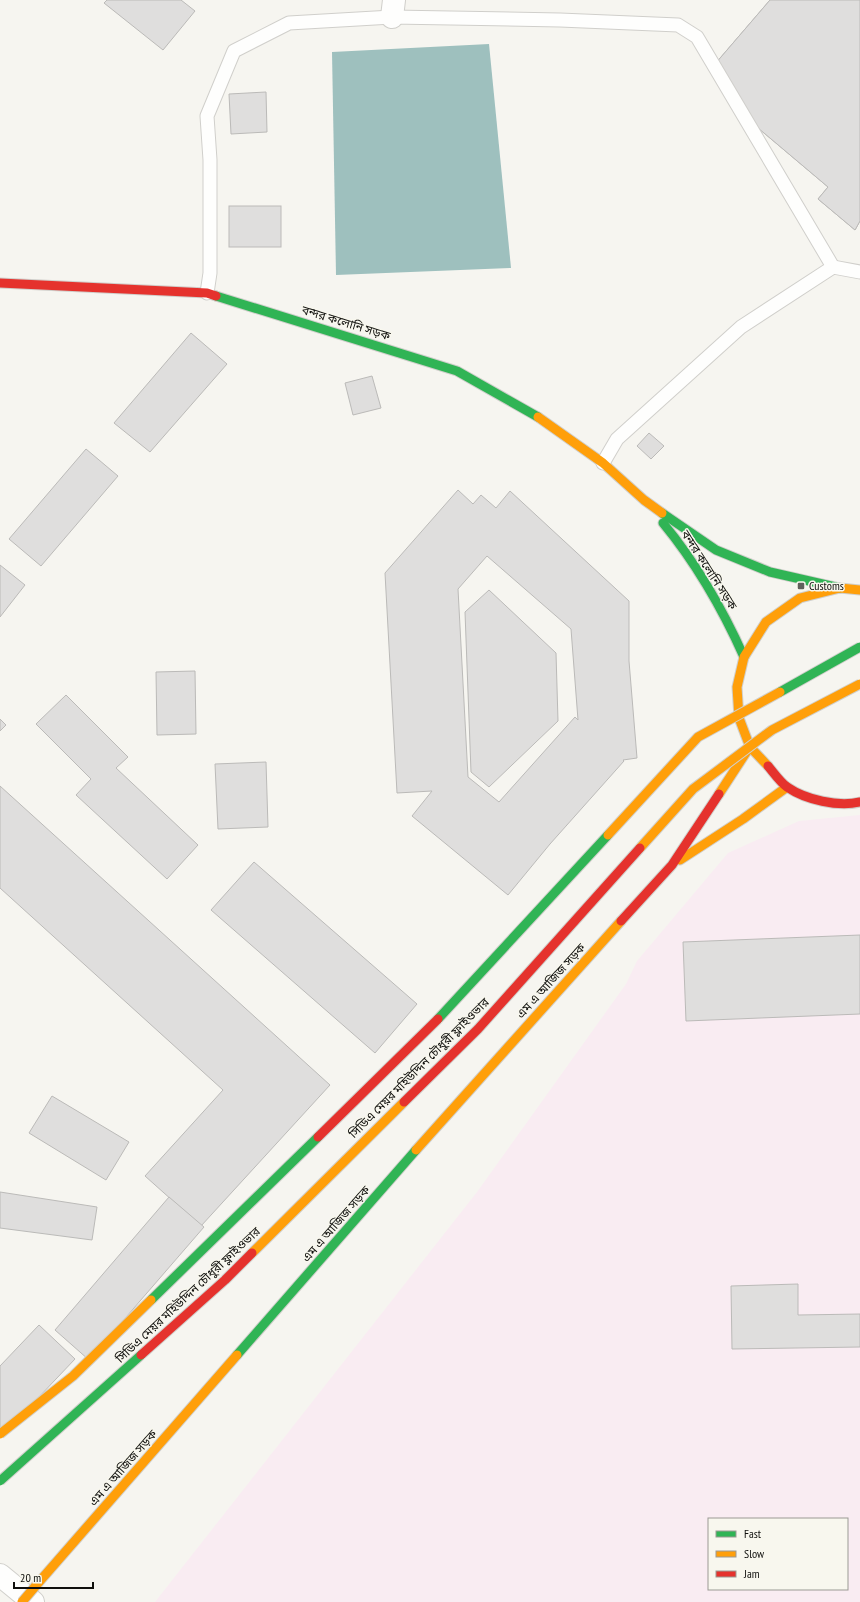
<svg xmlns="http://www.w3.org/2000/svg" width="860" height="1602" font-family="'PT Sans Narrow','Noto Sans Bengali',sans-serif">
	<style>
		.industrial { fill: #f9ecf2; fill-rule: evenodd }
		.water { fill: #9ec0be }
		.building { fill: #dfdedd; stroke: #bbbab8; fill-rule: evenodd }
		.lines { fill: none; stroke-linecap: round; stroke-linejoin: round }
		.lane-casing { stroke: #d0cfcb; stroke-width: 15 }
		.street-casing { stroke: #d0cfcb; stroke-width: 24 }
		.fast-casing { stroke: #d0cfcb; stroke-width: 11 }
		.slow-casing { stroke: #d0cfcb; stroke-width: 11 }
		.jam-casing { stroke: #d0cfcb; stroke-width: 11 }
		.lane { stroke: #fefefd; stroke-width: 13 }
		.street { stroke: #fefefd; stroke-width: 22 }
		.fast { stroke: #30b455; stroke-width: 9 }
		.slow { stroke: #ff9f0a; stroke-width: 9 }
		.jam { stroke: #e5322d; stroke-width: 9 }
		.fast-bridge-casing { stroke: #d0cfcb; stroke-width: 11; stroke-linecap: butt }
		.slow-bridge-casing { stroke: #d0cfcb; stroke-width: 11; stroke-linecap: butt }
		.jam-bridge-casing { stroke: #d0cfcb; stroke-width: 11; stroke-linecap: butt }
		.fast-bridge { stroke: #30b455; stroke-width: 9 }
		.slow-bridge { stroke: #ff9f0a; stroke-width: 9 }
		.jam-bridge { stroke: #e5322d; stroke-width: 9 }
		.poi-dot { fill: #60605c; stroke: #f8f7ee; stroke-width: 1.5 }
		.labels { text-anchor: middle; stroke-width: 3; stroke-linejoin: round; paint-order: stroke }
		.street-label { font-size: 12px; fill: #0f0f0c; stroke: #f8f7ee }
		.poi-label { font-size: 12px; fill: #0f0f0c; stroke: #f8f7ee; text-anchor: start }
	</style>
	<rect width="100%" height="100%" fill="#f6f5f0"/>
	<path class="industrial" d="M860 815V1602H155L477 1192 626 984 637 961 728 853 799 821ZM709 1519H847V1589H709Z"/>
	<polygon class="water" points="489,44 511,268 336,275 332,52"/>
	<g class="building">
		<polygon points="107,0 181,0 195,11 163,50 104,3"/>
		<polygon points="770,0 822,0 819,3 832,12 860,18 860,221 855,230 818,199 828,187 745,117 715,64"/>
		<polygon points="770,0 860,0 860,221 855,230 818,199 828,187 745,117 715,64"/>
		<polygon points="266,92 267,132 231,134 229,94"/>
		<rect x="229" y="206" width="52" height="41"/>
		<polygon points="191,333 227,364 150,452 114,423"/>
		<polygon points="372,376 381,408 353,415 345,383"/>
		<polygon points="649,433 664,446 651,459 637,446"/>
		<polygon points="86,449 118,476 41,566 9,539"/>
		<path d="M458 490 473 504 481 495 496 508 510 491 629 601V661L637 758 623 760 624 761 550 844 508 895 412 816 432 791 397 793 385 573ZM487 556 571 629 578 720 575 717 499 802 468 777 458 589Z"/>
		<polygon points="0,565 25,585 0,617"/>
		<polygon points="489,590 556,653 558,721 489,787 471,772 465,612"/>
		<polygon points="195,671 196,734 157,735 156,672"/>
		<polygon points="66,695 128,757 116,768 198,845 167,879 76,795 91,779 36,724"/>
		<polygon points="0,719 6,725 0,731"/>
		<polygon points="266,762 268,827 218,829 215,764"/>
		<polygon points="0,786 330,1085 201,1226 145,1176 223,1090 0,888"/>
		<polygon points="254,862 417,1004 375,1053 211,910"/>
		<polygon points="860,935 860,1014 686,1021 683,942"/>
		<polygon points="52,1096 129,1142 106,1180 29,1133"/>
		<polygon points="0,1192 97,1207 92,1240 0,1228"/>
		<polygon points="169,1197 204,1227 89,1360 55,1330"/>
		<polygon points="798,1284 798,1315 860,1314 860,1347 732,1349 731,1286"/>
		<polygon points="39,1325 75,1359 0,1438 0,1366"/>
	</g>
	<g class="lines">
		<defs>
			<g id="lane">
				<polyline points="207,293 210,273 210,160 207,116 234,51 289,23 392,17 560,20 678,25 697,37 833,267"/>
				<polyline points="603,463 617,439 741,327 833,267 860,272"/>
			</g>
			<g id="street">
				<polyline points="392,17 394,0"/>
				<polyline points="0,1575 33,1602"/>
			</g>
			<g id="fast">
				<polyline points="216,296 457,371 538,417"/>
				<polyline points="662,513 716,550 770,572 840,588"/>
				<path d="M663 523C696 563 723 610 744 657"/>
				<polyline points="237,1355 416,1150"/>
			</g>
			<g id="slow">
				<polyline points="538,417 603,463 644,500 662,513"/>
				<polyline points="768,766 750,747 739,718 737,687 744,657 766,622 800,598 840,588 860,590"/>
				<polyline points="719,794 749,748"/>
				<polyline points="680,860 743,819 787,787"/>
				<polyline points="416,1150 621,921"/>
				<polyline points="39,1582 237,1355"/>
			</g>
			<g id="jam">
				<polyline points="0,283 207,293 216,296"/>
				<path d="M768 766C774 773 780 782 787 787 806 800 838 807 860 802"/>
				<polyline points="621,921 672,865 719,794"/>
			</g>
		</defs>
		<use href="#lane" class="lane-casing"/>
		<use href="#street" class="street-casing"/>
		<use href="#fast" class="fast-casing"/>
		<use href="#slow" class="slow-casing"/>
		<use href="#jam" class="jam-casing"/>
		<use href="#lane" class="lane"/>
		<use href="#street" class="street"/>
		<use href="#fast" class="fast"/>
		<use href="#slow" class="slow"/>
		<use href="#jam" class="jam"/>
		<defs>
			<g id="fast-bridge">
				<polyline points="780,692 860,647"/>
				<polyline points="438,1019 608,835"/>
				<polyline points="151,1300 318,1137"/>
				<polyline points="0,1481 141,1355"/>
			</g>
			<g id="slow-bridge">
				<polyline points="608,835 698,737 780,692"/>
				<polyline points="640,848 693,789 772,730 860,684"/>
				<polyline points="252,1253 404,1102"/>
				<polyline points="0,1434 73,1376 151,1300"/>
				<polyline points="22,1602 39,1582"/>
			</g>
			<g id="jam-bridge">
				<polyline points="404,1102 478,1029 640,848"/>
				<polyline points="318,1137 438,1019"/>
				<polyline points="141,1355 225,1280 252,1253"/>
			</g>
		</defs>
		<use href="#fast-bridge" class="fast-bridge-casing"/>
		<use href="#slow-bridge" class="slow-bridge-casing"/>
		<use href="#jam-bridge" class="jam-bridge-casing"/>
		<use href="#fast-bridge" class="fast-bridge"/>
		<use href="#slow-bridge" class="slow-bridge"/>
		<use href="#jam-bridge" class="jam-bridge"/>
	</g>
	<rect class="poi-dot" x="797" y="582" width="8" height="8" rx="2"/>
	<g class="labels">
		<g class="street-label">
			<text transform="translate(346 323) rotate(17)" y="4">বন্দর কলোনি সড়ক</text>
			<text transform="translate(709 570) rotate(57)" y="4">বন্দর কলোনি সড়ক</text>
			<text transform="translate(551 981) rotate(-48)" y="4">এম এ আজিজ সড়ক</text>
			<text transform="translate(419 1068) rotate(-45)" y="4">সিডিএ মেয়র মহিউদ্দিন চৌধুরী ফ্লাইওভার</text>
			<text transform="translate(336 1224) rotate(-49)" y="4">এম এ আজিজ সড়ক</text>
			<text transform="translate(188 1295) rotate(-43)" y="4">সিডিএ মেয়র মহিউদ্দিন চৌধুরী ফ্লাইওভার</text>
			<text transform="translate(123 1468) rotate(-49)" y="4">এম এ আজিজ সড়ক</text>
		</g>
		<g class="poi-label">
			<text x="809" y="590">Customs</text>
		</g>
	</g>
	<rect x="708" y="1518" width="140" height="72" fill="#f8f7ee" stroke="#9b9a94"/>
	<rect x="716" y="1531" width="20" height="6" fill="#30b455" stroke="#9b9a94"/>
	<text x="744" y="1538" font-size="12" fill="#0f0f0c">Fast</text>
	<rect x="716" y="1551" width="20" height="6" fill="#ff9f0a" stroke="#9b9a94"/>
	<text x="744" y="1558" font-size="12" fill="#0f0f0c">Slow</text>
	<rect x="716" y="1571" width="20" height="6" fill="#e5322d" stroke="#9b9a94"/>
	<text x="744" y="1578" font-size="12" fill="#0f0f0c">Jam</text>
	<path d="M14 1582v6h79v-6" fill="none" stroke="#0f0f0c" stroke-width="2"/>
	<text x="20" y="1582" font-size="12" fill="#0f0f0c" stroke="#f8f7ee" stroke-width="3" paint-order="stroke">20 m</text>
</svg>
